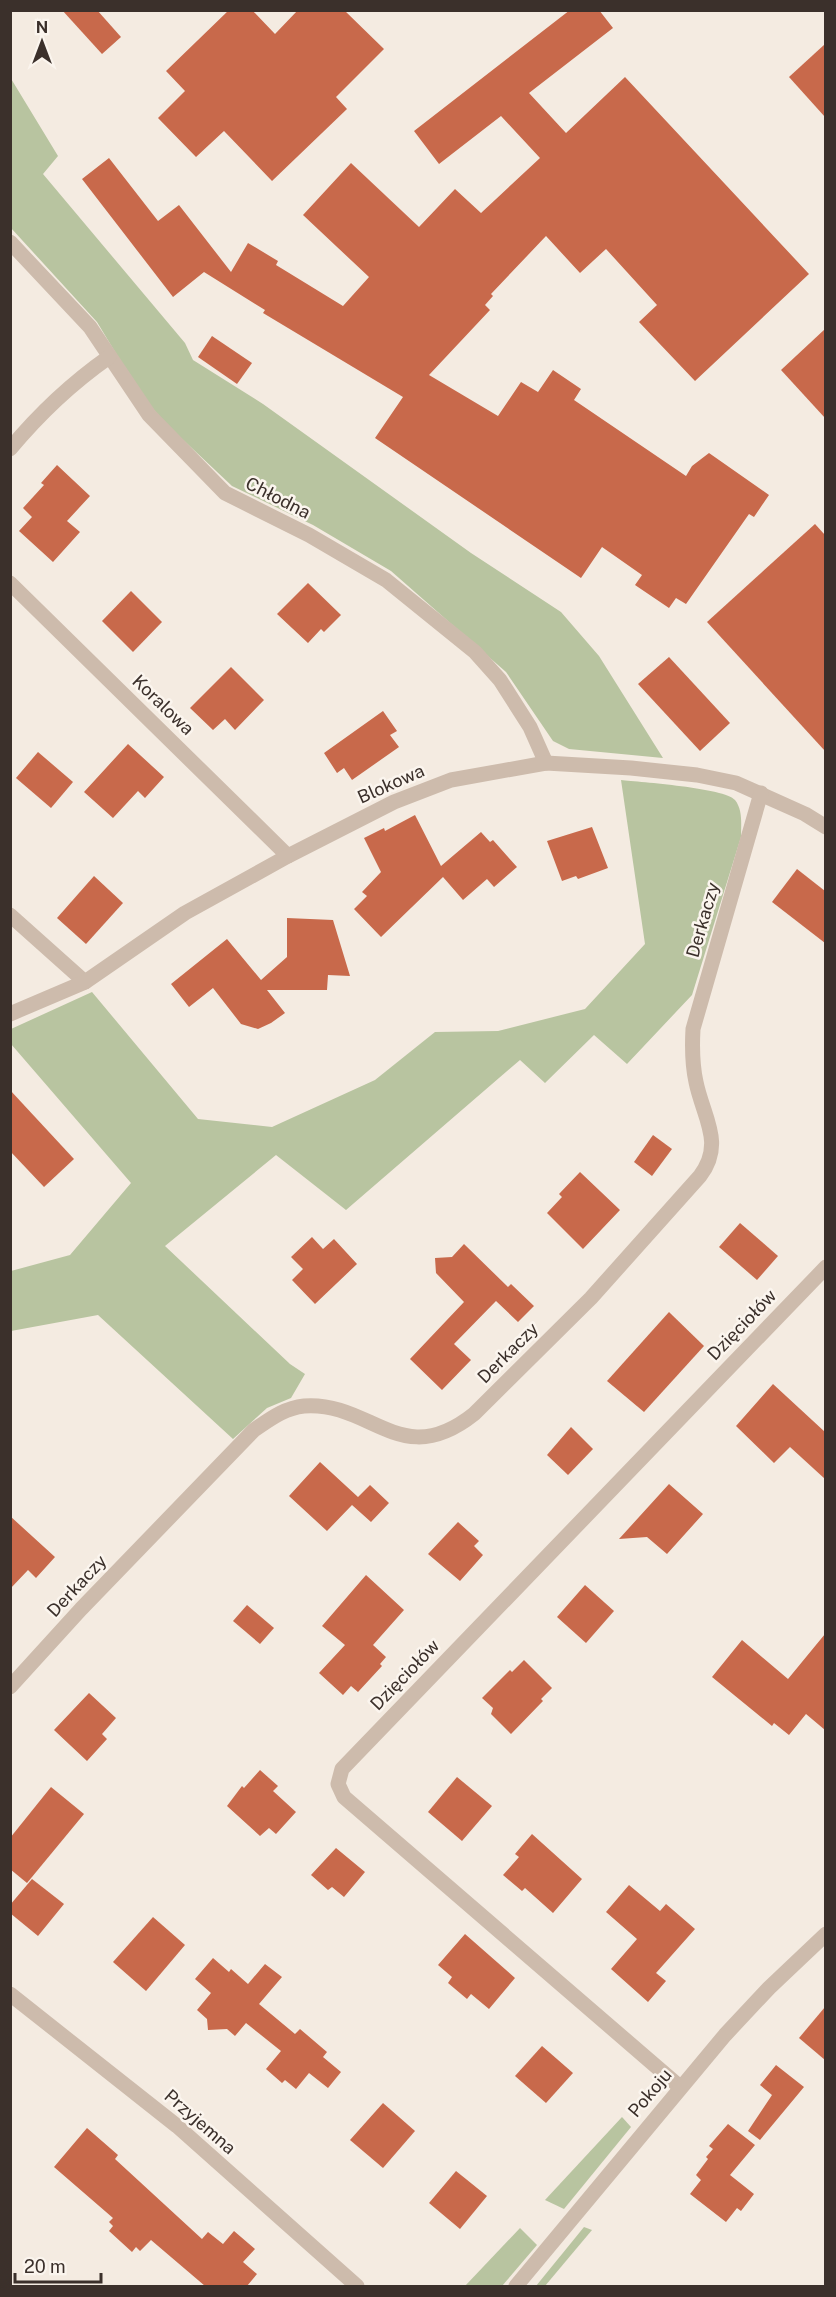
<svg xmlns="http://www.w3.org/2000/svg" width="836" height="2297" font-family="'Public Sans',sans-serif">
	<style>
		.green { fill: #b8c4a0 }
		.building { fill: #c8694b }
		.lines { fill: none; stroke-linecap: round; stroke-linejoin: round }
		.street { stroke: #cdbbac; stroke-width: 15 }
		.labels { text-anchor: middle; stroke-width: 5; stroke-linejoin: round; paint-order: stroke }
		.street-label { font-size: 18px; fill: #3b302b; stroke: #fbf5ee }
	</style>
	<rect width="100%" height="100%" fill="#f4ebe1"/>
	<g class="green">
		<polygon points="10,77 58,156 43,174 185,343 193,360 263,404 471,553 561,612 599,656 663,758 569,749 553,741 506,672 391,571 313,525 232,486 162,420 138,390 97,322 11,228"/>
		<path d="M621 780C640 782 725 788 735 800 743 810 741 825 741 837L692 995 627 1064 594 1035 545 1083 520 1060 346 1210 276 1155 165 1246 290 1364 305 1374 291 1398 267 1408 233 1439 98 1315 11 1331V1271L70 1255 131 1183 11 1044V1029L92 992 198 1119 272 1127 375 1080 435 1032 498 1031 585 1009 645 944Z"/>
		<polygon points="622,2117 631,2127 564,2209 545,2200"/>
		<polygon points="584,2227 592,2230 545,2286 536,2286"/>
		<polygon points="520,2228 537,2245 502,2286 465,2286"/>
	</g>
	<g class="building">
		<polygon points="62,10 97,10 121,37 102,54"/>
		<polygon points="229,10 252,10 275,34 298,10 344,10 384,49 336,97 347,109 272,181 224,131 196,157 158,118 185,91 166,71"/>
		<polygon points="570,10 599,10 613,28 529,93 566,133 625,77 809,274 695,381 639,322 657,305 606,249 580,273 546,236 491,294 493,296 485,305 490,310 429,375 498,416 521,382 538,392 553,370 581,389 574,400 686,476 692,466 709,453 769,495 754,517 749,514 686,604 676,598 669,608 635,585 642,575 602,547 581,578 375,438 403,397 263,313 265,310 204,272 173,297 82,179 109,158 158,221 179,205 231,272 248,243 278,261 276,265 343,306 369,277 303,215 351,163 419,227 455,189 481,213 540,158 501,116 439,164 414,131"/>
		<polygon points="825,44 825,117 789,77"/>
		<polygon points="825,329 825,418 781,370"/>
		<polygon points="212,336 252,363 237,384 198,357"/>
		<polygon points="57,465 90,496 67,521 80,532 53,562 19,531 32,517 23,508 44,485 41,483"/>
		<polygon points="815,524 825,535 825,751 707,622"/>
		<polygon points="308,583 341,615 324,632 321,629 308,643 277,614"/>
		<polygon points="131,591 162,622 133,652 102,621"/>
		<polygon points="669,657 730,723 700,751 638,684"/>
		<polygon points="231,667 264,700 235,730 225,719 213,730 190,708"/>
		<polygon points="383,711 397,731 390,735 399,747 352,780 344,768 337,773 324,753"/>
		<polygon points="128,744 164,777 145,798 138,791 113,818 84,792"/>
		<polygon points="38,752 73,782 51,808 16,778"/>
		<polygon points="415,815 441,866 481,832 490,842 493,840 517,867 494,887 487,879 463,900 443,877 381,937 354,909 367,896 362,892 381,872 364,838 384,828 385,831"/>
		<polygon points="592,827 608,868 578,879 576,876 562,881 547,841"/>
		<polygon points="797,869 825,891 825,943 772,902"/>
		<polygon points="94,876 123,903 86,944 57,918"/>
		<polygon points="287,918 333,920 350,976 328,975 327,990 267,990 285,1013 271,1023 258,1029 241,1024 213,988 189,1007 171,984 227,939 261,980 287,957"/>
		<polygon points="10,1090 74,1159 44,1187 10,1151"/>
		<polygon points="653,1135 672,1149 652,1176 634,1162"/>
		<polygon points="580,1172 620,1210 583,1249 547,1213 562,1197 559,1194"/>
		<polygon points="740,1223 778,1256 757,1280 719,1247"/>
		<polygon points="312,1237 323,1249 334,1239 357,1264 315,1304 292,1280 303,1269 291,1257"/>
		<polygon points="464,1244 508,1287 511,1284 534,1306 518,1322 496,1301 454,1344 471,1360 442,1390 410,1359 464,1302 436,1273 435,1258 452,1257"/>
		<polygon points="669,1312 704,1346 644,1412 607,1381"/>
		<polygon points="773,1384 825,1432 825,1479 790,1447 774,1463 736,1426"/>
		<polygon points="571,1427 593,1449 568,1475 547,1455"/>
		<polygon points="320,1462 358,1497 370,1485 389,1503 371,1522 352,1505 327,1531 289,1496"/>
		<polygon points="669,1484 703,1514 667,1554 647,1537 619,1539"/>
		<polygon points="10,1516 55,1557 36,1578 28,1570 10,1589"/>
		<polygon points="458,1522 479,1541 474,1546 483,1555 460,1581 428,1554"/>
		<polygon points="366,1575 404,1610 373,1645 386,1657 380,1664 382,1666 358,1692 351,1686 343,1695 319,1673 345,1645 322,1626"/>
		<polygon points="585,1585 614,1611 586,1643 557,1617"/>
		<polygon points="247,1605 274,1628 260,1644 233,1621"/>
		<polygon points="825,1634 825,1730 806,1714 789,1735 774,1723 772,1726 712,1677 742,1640 788,1679"/>
		<polygon points="524,1660 552,1688 541,1699 543,1701 511,1734 491,1714 493,1708 482,1698 510,1670 512,1672"/>
		<polygon points="89,1693 116,1718 102,1734 107,1739 87,1761 54,1730"/>
		<polygon points="260,1770 278,1786 273,1791 296,1812 276,1834 269,1828 260,1836 227,1806 242,1786 244,1788"/>
		<polygon points="457,1777 492,1806 462,1841 428,1812"/>
		<polygon points="51,1787 84,1814 27,1883 10,1869 10,1838"/>
		<polygon points="532,1834 582,1879 553,1913 525,1888 522,1891 503,1875 519,1857 515,1854"/>
		<polygon points="336,1848 365,1872 344,1897 332,1887 328,1890 311,1875"/>
		<polygon points="32,1879 64,1904 38,1936 10,1913 10,1905"/>
		<polygon points="629,1885 660,1911 666,1904 695,1929 656,1973 666,1981 648,2002 611,1969 637,1939 606,1912"/>
		<polygon points="153,1917 185,1945 146,1991 113,1962"/>
		<polygon points="465,1934 515,1978 489,2009 471,1994 467,1999 448,1983 452,1977 438,1965"/>
		<polygon points="213,1958 229,1972 231,1969 248,1984 265,1964 282,1977 259,2004 295,2034 300,2029 327,2052 323,2057 341,2072 328,2088 309,2073 296,2089 285,2080 282,2083 266,2069 281,2051 246,2023 235,2036 227,2029 208,2030 207,2019 197,2010 211,1993 195,1979"/>
		<polygon points="825,2007 825,2060 799,2038"/>
		<polygon points="542,2046 573,2073 546,2103 515,2076"/>
		<polygon points="776,2065 804,2087 760,2140 748,2131 772,2095 760,2085"/>
		<polygon points="383,2103 415,2131 383,2168 350,2140"/>
		<polygon points="728,2124 755,2145 730,2175 754,2194 741,2211 737,2208 726,2222 690,2194 701,2180 696,2175 708,2159 706,2157 713,2149 709,2146"/>
		<polygon points="87,2128 118,2155 115,2159 202,2239 208,2232 223,2244 234,2231 255,2249 243,2262 257,2274 247,2286 205,2286 151,2240 140,2251 136,2247 132,2252 109,2231 113,2226 109,2222 113,2218 54,2167"/>
		<polygon points="456,2171 487,2196 460,2229 429,2203"/>
	</g>
	<g class="lines">
		<g class="street">
			<polyline points="10,242 90,327 149,415 225,493 309,535 386,580 475,652 500,680 530,727 546,763"/>
			<path d="M10 449C39 414 72 383 109 357"/>
			<polyline points="10,583 288,856"/>
			<polyline points="10,915 85,982"/>
			<polyline points="10,1014 85,982 185,913 288,856 394,802 451,780 546,763 631,768 697,775 736,783 805,814 826,827"/>
			<path d="M10 1687 81 1609 254 1430C269 1420 284 1408 304 1406 372 1401 401 1472 474 1414L591 1298 700 1176C725 1143 703 1117 696 1082 692 1064 692 1047 693 1029L761 793"/>
			<polyline points="10,1994 177,2126 357,2286"/>
			<polyline points="680,2087 344,1797 338,1784 342,1769 826,1267"/>
			<polyline points="516,2286 725,2035 769,1988 826,1934"/>
		</g>
	</g>
	<g class="labels">
		<g class="street-label">
			<text transform="translate(278 498) rotate(27)" y="6">Chłodna</text>
			<text transform="translate(163 705) rotate(44)" y="6">Koralowa</text>
			<text transform="translate(391 784) rotate(-24)" y="6">Blokowa</text>
			<text transform="translate(703 920) rotate(-74)" y="6">Derkaczy</text>
			<text transform="translate(742 1325) rotate(-46)" y="6">Dzięciołów</text>
			<text transform="translate(508 1353) rotate(-45)" y="6">Derkaczy</text>
			<text transform="translate(77 1586) rotate(-47)" y="6">Derkaczy</text>
			<text transform="translate(405 1675) rotate(-46)" y="6">Dzięciołów</text>
			<text transform="translate(650 2093) rotate(-50)" y="6">Pokoju</text>
			<text transform="translate(200 2122) rotate(41)" y="6">Przyjemna</text>
		</g>
	</g>
	<rect width="836" height="2297" fill="none" stroke="#3b302b" stroke-width="24"/>
	<g transform="translate(42 42)" stroke="#fbf5ee" stroke-width="4.5" paint-order="stroke">
	<path d="M0-4.5L10 22L0 15L-10 22Z" fill="#3b302b"/>
	<text y="-9" font-size="16" font-weight="bold" text-anchor="middle" fill="#3b302b">N</text>
	</g>
	<path d="M15 2273v9h86v-9" fill="none" stroke="#3b302b" stroke-width="3"/>
	<text x="24" y="2273" font-size="18" fill="#3b302b" stroke="#fbf5ee" stroke-width="4.5" paint-order="stroke">20 m</text>
</svg>
